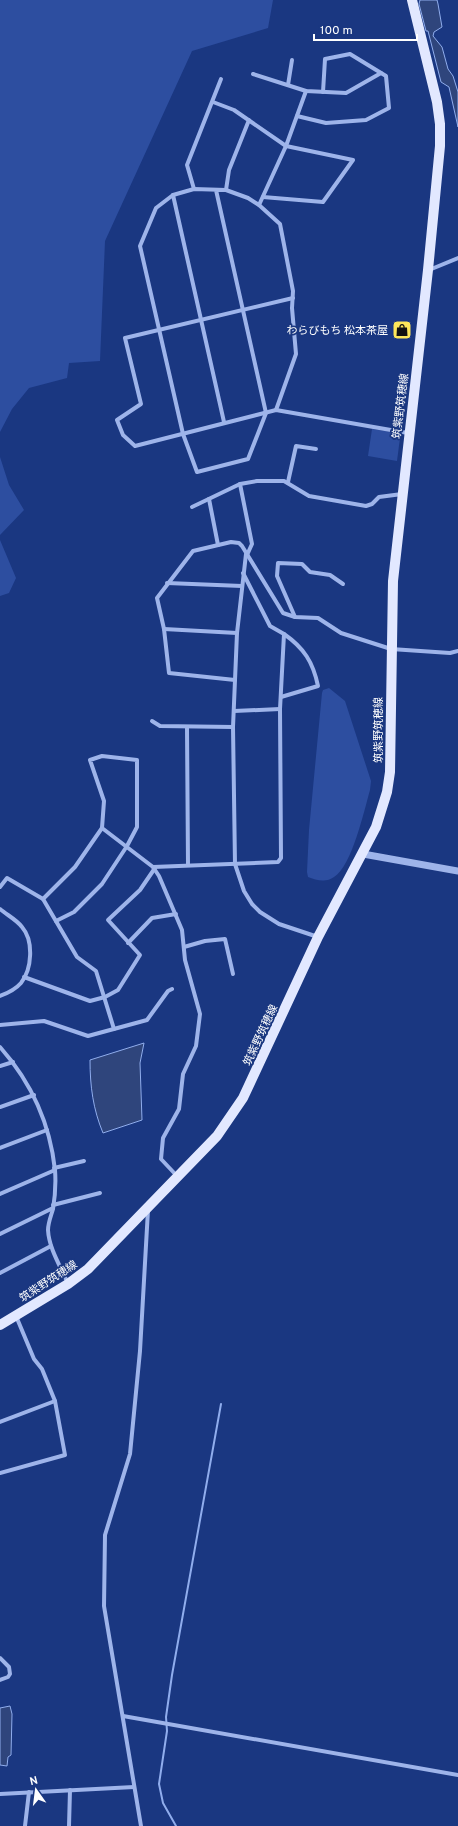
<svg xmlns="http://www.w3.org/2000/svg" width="458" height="1826" font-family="Overpass,'Noto Sans JP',sans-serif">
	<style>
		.green { fill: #2d4ea0 }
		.water { fill: #2f457c; stroke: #90aded }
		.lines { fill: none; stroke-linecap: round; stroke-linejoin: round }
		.stream { stroke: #90aded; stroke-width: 2 }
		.minor { stroke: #9eb4ea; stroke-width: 4 }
		.tertiary { stroke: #9eb4ea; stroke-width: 7 }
		.primary { stroke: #e2e8ff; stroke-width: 10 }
		.labels { text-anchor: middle; stroke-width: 3.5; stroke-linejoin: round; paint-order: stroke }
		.poi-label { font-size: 11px; fill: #fff; stroke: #1a3781; text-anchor: end }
		.street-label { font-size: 11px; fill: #fff; stroke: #1a3781 }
	</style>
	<rect width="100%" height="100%" fill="#1a3781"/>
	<g class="green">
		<polygon points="0,0 273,0 268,28 192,51 105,241 100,361 69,363 67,378 29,388 12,409 0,432"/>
		<polygon points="372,429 398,433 400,438 397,461 368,456"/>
		<polygon points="0,457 9,485 24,510 0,535"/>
		<polygon points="0,540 16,578 9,593 0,596"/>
		<path d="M329 688 345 701 371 781 370 790C364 811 352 866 334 877 326 883 316 880 308 877L307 872 309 830 322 693 323 690Z"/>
	</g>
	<g class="water">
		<polygon points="420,0 437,0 438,4 442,27 434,32 433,36 442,47 448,69 453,76 458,92 458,127 449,87 441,82 428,31 426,31 419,4"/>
		<path d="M144 1043 140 1063 142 1120 103 1133C93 1109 90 1086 90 1060Z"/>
		<polygon points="10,1706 12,1714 11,1755 8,1757 7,1766 0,1765 0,1708"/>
	</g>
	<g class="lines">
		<polyline class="stream" points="176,1826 163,1803 159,1784 167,1731 166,1717 172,1675 221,1404"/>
		<g class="minor">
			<polyline points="253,74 306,91 346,93 381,73"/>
			<polyline points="288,85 292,60"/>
			<polyline points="213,102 234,110 286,146 353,160 323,202 263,197"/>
			<polyline points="297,116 326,123 366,120 389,108 386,76 350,54 325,59 323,92"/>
			<polyline points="194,189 187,165 221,79"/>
			<polyline points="216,190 266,413 248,459 197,472 183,434 140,246 156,208 173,195 194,189 226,190 248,198 259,205 280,224 293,291 292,308 296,354 276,410"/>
			<polyline points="226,190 229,170 249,120"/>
			<polyline points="173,195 224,422"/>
			<polyline points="259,205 286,146 306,91"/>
			<polyline points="429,270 458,258"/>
			<polyline points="293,298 125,338 141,404 117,420 123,435 135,446 276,410 408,433"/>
			<polyline points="288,482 296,446 316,449"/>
			<polyline points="209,499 218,545"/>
			<polyline points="192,507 240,484"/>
			<polyline points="246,554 237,633 233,727 235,864 244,891 252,904 260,912 279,924 318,937"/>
			<polyline points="247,555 252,544 240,484 257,481 284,481 309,496 366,506 372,504 379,497 402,494"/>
			<polyline points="167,583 242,586"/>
			<polyline points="295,617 277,576 278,563 302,564 310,572 330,575 343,584"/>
			<polyline points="164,629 237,633"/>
			<polyline points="235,680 169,673 164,629 157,598 193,551 231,542 239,543 242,546 283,613 295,617 318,618 341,633 391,649 450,653 458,651"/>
			<path d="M281 697 318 686C313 662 304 648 284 634"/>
			<polyline points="234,711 280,709"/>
			<polyline points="152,721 160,726 233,727"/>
			<polyline points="187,727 188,865"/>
			<polyline points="102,828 153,867 159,876 182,930 185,960 200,1014 196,1046 183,1074 179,1109 163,1138 161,1159 177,1176"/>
			<polyline points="153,867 278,862 281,858 280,709 284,634 270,626 243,573"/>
			<polyline points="0,887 7,878 43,899 77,957 96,971 114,1029"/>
			<polyline points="43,899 75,867 102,828 104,801 90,760 102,756 137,760 137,827 127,846 102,884 74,912 56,921"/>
			<path d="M0 909C7 915 17 920 22 927 34 941 32 969 21 983 15 990 8 993 0 996"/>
			<polyline points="128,943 152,918 176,914"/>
			<polyline points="184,947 205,941 225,939 233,974"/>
			<polyline points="24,977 90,1001 105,997 118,990 140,955 108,920 140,890 155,868"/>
			<polyline points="0,1025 44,1021 88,1036 147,1020 168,991 172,989"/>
			<path d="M0 1047C31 1082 50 1124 55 1170 56 1183 55 1197 53 1209 51 1216 48 1223 48 1230 49 1249 61 1267 68 1284"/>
			<polyline points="0,1066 13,1062"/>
			<polyline points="0,1107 34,1095"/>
			<polyline points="0,1148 47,1130"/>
			<polyline points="54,1168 84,1161"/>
			<polyline points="0,1194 55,1170"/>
			<polyline points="53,1205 100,1193"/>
			<polyline points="0,1234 53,1208"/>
			<polyline points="0,1273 51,1246"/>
			<polyline points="0,1422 55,1401 42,1369 34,1359 16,1316"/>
			<polyline points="0,1473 65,1455 55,1401"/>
			<polyline points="0,1658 9,1667 10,1674 8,1677 0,1680"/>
			<polyline points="123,1716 458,1775"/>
			<polyline points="0,1794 134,1787"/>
			<polyline points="25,1826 29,1792"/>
			<polyline points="69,1826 70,1790"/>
			<polyline points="141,1826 104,1606 105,1535 130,1454 140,1351 148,1210"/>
		</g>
		<polyline class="tertiary" points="363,854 458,871"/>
		<polyline class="primary" points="0,1325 68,1284 88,1269 217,1136 243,1098 318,937 376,827 387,792 390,772 393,581 428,270 440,146 440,124 437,102 412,0"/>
	</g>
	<defs>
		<symbol id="shop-square" viewBox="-11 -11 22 22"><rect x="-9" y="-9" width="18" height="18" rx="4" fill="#fde75a" stroke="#1a3781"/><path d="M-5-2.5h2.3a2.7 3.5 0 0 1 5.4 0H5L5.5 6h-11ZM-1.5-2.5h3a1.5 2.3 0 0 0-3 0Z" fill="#111"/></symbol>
	</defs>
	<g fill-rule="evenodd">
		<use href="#shop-square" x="391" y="319" width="22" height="22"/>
	</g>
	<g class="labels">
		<g class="poi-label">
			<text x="388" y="334">わらびもち 松本茶屋</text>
		</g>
		<g class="street-label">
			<text transform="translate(400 406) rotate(-83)" y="4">筑紫野筑穂線</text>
			<text transform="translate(378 730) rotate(-90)" y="4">筑紫野筑穂線</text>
			<text transform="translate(260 1035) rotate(-65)" y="4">筑紫野筑穂線</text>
			<text transform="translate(48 1281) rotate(-33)" y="4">筑紫野筑穂線</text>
		</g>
	</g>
	<g transform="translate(36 1790) rotate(346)" stroke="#1a3781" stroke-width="3" paint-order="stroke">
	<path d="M0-3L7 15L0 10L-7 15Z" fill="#ffffff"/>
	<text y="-6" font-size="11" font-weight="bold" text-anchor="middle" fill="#ffffff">N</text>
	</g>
	<path d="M314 34v6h103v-6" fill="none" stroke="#ffffff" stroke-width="2"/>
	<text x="320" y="34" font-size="12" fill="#ffffff" stroke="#1a3781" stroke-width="3" paint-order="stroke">100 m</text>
</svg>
